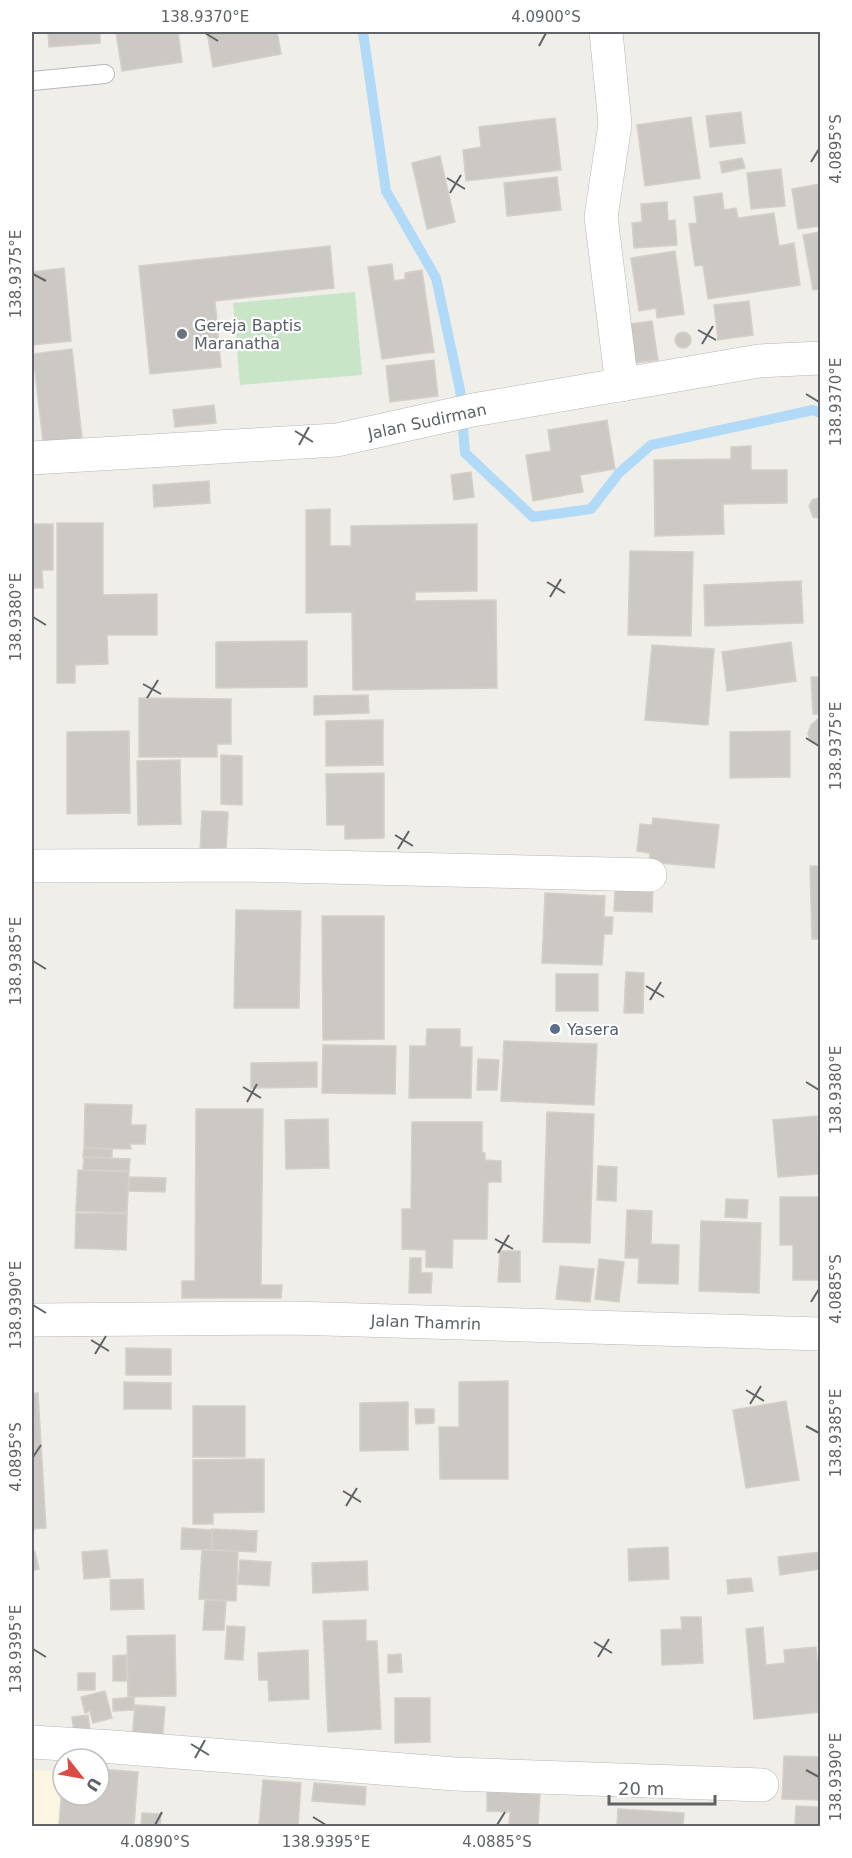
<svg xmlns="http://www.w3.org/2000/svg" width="852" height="1858" font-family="'DejaVu Sans',sans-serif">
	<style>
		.commercial { fill: #fbf5e2 }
		.green { fill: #c8e5c7 }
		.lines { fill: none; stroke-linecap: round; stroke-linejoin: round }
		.stream { stroke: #b0daf8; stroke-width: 10 }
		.building { fill: #ccc9c4; stroke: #d4d0c7; stroke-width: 1.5 }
		.lane-casing { stroke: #b5b8bb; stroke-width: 20 }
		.street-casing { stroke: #b5b8bb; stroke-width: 34 }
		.secondary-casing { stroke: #b4b7bb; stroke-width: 34 }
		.lane { stroke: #fff; stroke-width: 18 }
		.street { stroke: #fff; stroke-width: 33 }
		.secondary { stroke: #fff; stroke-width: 33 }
		.ticks { fill: none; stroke: #5f6367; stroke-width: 2 }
		.worship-dot { fill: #6b7280; stroke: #fff; stroke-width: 2 }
		.service-dot { fill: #5c6f8a; stroke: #fff; stroke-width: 2 }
		.labels { text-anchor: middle; stroke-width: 4.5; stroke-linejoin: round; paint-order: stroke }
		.worship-label { font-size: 16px; fill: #5b616d; stroke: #fff; text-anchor: start }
		.street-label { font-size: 16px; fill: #5f6367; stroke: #fff }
		.service-label { font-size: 16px; fill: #4e5e75; stroke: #fff; text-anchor: start }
		.neatline { fill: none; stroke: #5f6367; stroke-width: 2 }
		.ticks-label { font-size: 15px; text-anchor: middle; fill: #5f6367 }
	</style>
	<rect width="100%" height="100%" fill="#f0eee8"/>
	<polygon class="commercial" points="32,1770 63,1772 63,1795 99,1795 121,1775 115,1826 32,1826"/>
	<polygon class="green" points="355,292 362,375 240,385 233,303"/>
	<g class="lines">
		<polyline class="stream" points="363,32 386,191 436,278 460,390 465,453 533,517 591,509 619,473 651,445 813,410 820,413"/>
	</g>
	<g class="building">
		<polygon points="48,32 100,32 100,43 49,47"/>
		<polygon points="116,32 178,32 182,62 122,71"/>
		<polygon points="207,32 277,32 281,54 213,67"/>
		<polygon points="741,112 745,143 710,147 706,116"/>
		<polygon points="691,117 700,178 645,186 637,125"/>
		<polygon points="555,118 561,170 466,181 463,150 481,147 479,127"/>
		<polygon points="440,156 455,222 427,229 412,163"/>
		<polygon points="742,158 745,168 722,173 720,162"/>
		<polygon points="781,169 785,206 751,209 747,173"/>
		<polygon points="557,177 561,210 507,216 504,183"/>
		<polygon points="820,184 820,226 798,229 792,189"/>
		<polygon points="722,193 724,210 736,208 738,218 774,213 779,246 794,243 800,285 708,299 703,265 695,266 689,224 697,223 694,197"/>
		<polygon points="667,202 668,221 675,220 677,245 634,248 632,223 642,222 641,204"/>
		<polygon points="820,232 820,289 813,290 803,235"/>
		<polygon points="330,246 334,288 215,301 221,367 150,374 139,266"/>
		<polygon points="675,251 684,314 657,318 656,308 639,311 631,258"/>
		<polygon points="392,264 394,281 405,279 405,273 422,270 434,352 382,359 368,267"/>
		<polygon points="64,268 71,341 32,345 32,272"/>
		<polygon points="749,301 753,335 718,340 714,305"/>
		<polygon points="652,321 658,360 635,363 630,324"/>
		<circle cx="683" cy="340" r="8"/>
		<polygon points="72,349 82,438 43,442 33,354"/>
		<polygon points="434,360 438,396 390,402 386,366"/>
		<polygon points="214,405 216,423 175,427 173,410"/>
		<polygon points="607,420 615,469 580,475 583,492 533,501 526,455 551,451 548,430"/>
		<polygon points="751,446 751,470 787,470 787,503 723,504 724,534 655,536 654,460 731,459 731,447"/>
		<polygon points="471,472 474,497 454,500 451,475"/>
		<polygon points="209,481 210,503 154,507 153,485"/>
		<polygon points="818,498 820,499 820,517 819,518 813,517 809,506 812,500"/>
		<polygon points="330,509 330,546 351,546 351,526 477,524 477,591 415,592 415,601 496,600 497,688 353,690 352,612 306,613 306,510"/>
		<polygon points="57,523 103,523 103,595 157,594 157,635 107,635 108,664 75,665 75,683 57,683"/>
		<polygon points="32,524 53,524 53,570 42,570 43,588 32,588"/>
		<polygon points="630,551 693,552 691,636 628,635"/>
		<polygon points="801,581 803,623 705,626 704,585"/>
		<polygon points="307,641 307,687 216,688 216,642"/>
		<polygon points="791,642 796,681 727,691 722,652"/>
		<polygon points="652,645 714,649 708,725 645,720"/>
		<polygon points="811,677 820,677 820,714 813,714"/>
		<polygon points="368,695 369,713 314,715 314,696"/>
		<polygon points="139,698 231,699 231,744 217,744 217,757 139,757"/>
		<polygon points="818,719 820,719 820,747 810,741 808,733 811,725"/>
		<polygon points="383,720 383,765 326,766 326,721"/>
		<polygon points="129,731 130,813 67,814 67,732"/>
		<polygon points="790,731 790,777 730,778 730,732"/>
		<polygon points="221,755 242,756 242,805 221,804"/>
		<polygon points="180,760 181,824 138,825 137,761"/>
		<polygon points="384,773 384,838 345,839 345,825 327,825 326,774"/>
		<polygon points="202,811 228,812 226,851 200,851"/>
		<polygon points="653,818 719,825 714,868 649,862 650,853 637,851 640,824 652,825"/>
		<polygon points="810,866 820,866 820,939 812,939"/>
		<polygon points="653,884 652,912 614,911 615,890"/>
		<polygon points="545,893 605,896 604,917 613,917 612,934 604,934 602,965 542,963"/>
		<polygon points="236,910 301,911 299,1008 234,1008"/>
		<polygon points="322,916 384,916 384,1039 323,1040"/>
		<polygon points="626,972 644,973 643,1013 624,1013"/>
		<rect x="556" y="974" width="42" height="37"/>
		<polygon points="427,1029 460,1029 460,1047 472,1047 471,1098 409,1098 410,1046 426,1046"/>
		<polygon points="504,1041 597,1044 594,1105 501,1101"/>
		<polygon points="323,1045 396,1046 395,1094 322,1093"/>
		<polygon points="478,1059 499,1060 497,1090 477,1090"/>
		<polygon points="317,1062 317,1087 251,1088 251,1063"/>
		<polygon points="85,1104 132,1105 131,1125 146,1125 145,1144 130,1144 131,1149 84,1148"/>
		<polygon points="196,1109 263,1109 261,1285 282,1285 281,1298 182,1298 182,1281 195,1281"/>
		<polygon points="547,1112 594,1114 590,1243 543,1242"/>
		<polygon points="817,1116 820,1174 778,1177 773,1120"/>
		<polygon points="328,1119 329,1168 286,1169 285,1120"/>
		<polygon points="412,1122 482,1122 482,1153 485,1153 485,1160 501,1161 501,1182 488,1182 487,1239 453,1239 452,1268 426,1267 426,1250 402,1249 402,1209 411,1209"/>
		<polygon points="84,1148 112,1149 112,1158 83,1157"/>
		<polygon points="84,1157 130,1159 129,1171 83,1170"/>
		<polygon points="598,1166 617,1167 616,1201 597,1200"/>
		<polygon points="78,1170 129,1172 127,1213 76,1211"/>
		<polygon points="129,1177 166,1178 165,1192 129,1191"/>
		<polygon points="780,1197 820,1197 820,1280 793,1280 793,1245 780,1245"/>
		<polygon points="726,1199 748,1200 747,1218 725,1217"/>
		<polygon points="627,1210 652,1211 651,1244 679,1245 678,1284 638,1283 639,1258 625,1258"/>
		<polygon points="76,1213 127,1214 126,1250 75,1248"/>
		<polygon points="701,1221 761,1223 759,1293 699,1291"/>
		<polygon points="500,1251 520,1251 520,1282 498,1282"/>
		<polygon points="410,1258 421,1258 421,1273 432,1273 431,1293 409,1293"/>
		<polygon points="599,1259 624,1262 619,1302 595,1299"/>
		<polygon points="560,1266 594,1269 590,1302 556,1299"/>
		<polygon points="126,1348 171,1349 171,1375 126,1375"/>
		<polygon points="508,1381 508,1479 440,1479 439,1427 459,1427 459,1382"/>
		<polygon points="124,1382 171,1383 171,1409 124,1409"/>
		<polygon points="38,1393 46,1528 32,1529 32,1394"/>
		<polygon points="786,1401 799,1480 746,1488 733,1410"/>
		<polygon points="408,1402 408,1450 360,1451 360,1403"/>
		<rect x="193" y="1406" width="52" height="51"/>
		<polygon points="415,1409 434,1409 434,1423 416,1424"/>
		<polygon points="264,1459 264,1512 213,1513 213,1524 193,1524 193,1460"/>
		<polygon points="182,1528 212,1530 211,1550 181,1549"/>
		<polygon points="212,1529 257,1531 256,1552 212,1550"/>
		<polygon points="668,1547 669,1579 629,1581 628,1549"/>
		<polygon points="107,1550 110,1577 84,1579 82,1552"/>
		<polygon points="202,1550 238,1551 236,1601 199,1599"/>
		<polygon points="35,1552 39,1569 32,1571 32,1553"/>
		<polygon points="820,1552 820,1569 780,1575 778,1557"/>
		<polygon points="240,1560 271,1562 269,1586 238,1584"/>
		<polygon points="367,1561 368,1590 313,1593 312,1563"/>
		<polygon points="751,1578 753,1591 728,1594 727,1580"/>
		<polygon points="143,1579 144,1609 111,1610 110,1580"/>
		<polygon points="205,1600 226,1601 224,1630 203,1630"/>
		<polygon points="681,1617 701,1617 703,1663 662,1665 661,1630 682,1629"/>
		<polygon points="366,1620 366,1641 377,1641 381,1729 328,1732 323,1621"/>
		<polygon points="227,1626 245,1627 243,1660 225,1659"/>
		<polygon points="763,1627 766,1665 785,1663 784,1650 816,1647 820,1690 820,1712 754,1719 746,1629"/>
		<polygon points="175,1635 176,1696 128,1697 127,1636"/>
		<polygon points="308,1650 309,1699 269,1701 268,1680 259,1680 258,1653"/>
		<polygon points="401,1654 402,1672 388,1673 388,1655"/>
		<polygon points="126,1655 127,1681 113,1681 113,1656"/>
		<rect x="78" y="1673" width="17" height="17"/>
		<polygon points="105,1691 112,1718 93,1723 90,1711 85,1713 81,1697"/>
		<polygon points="134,1697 134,1710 113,1711 113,1699"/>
		<polygon points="395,1698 430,1698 430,1742 395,1743"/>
		<polygon points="135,1705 165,1707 162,1744 132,1741"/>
		<polygon points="88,1715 91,1738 75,1740 72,1717"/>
		<polygon points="784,1756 820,1757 820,1800 782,1799"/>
		<polygon points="99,1769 138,1772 134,1826 59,1826 63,1773 63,1795 99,1795"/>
		<polygon points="263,1780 301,1783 298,1826 259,1826"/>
		<polygon points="314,1783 366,1787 365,1805 312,1801"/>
		<polygon points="487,1792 540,1794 538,1826 509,1826 510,1812 487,1811"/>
		<polygon points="796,1806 820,1807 820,1826 795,1826"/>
		<polygon points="618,1809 684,1813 683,1826 617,1826"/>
		<polygon points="142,1813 161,1814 160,1826 141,1826"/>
	</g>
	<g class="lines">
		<defs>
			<polyline id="lane" points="32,81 105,74"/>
			<g id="street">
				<polyline points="606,32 615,124 601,217 622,385"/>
				<polyline points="32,866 244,865 650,875"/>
				<polyline points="32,1320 292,1318 820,1334"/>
				<polyline points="32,1742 113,1747 455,1774 762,1785"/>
			</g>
			<polyline id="secondary" points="32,458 337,440 473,410 759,361 820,358"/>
		</defs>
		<use href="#lane" class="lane-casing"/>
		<use href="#street" class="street-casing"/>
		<use href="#secondary" class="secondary-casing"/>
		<use href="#lane" class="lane"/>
		<use href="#street" class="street"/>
		<use href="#secondary" class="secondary"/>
	</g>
	<path class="ticks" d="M205 33 218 41M539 46 546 33M811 162 819 149M447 178 465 189M450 193 461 175M33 274 46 281M698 330 716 340M702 344 713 326M806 394 819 402M295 431 313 442M299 445 309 427M547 582 565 593M550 597 561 579M33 617 46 625M143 684 161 694M147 698 158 680M806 738 819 746M395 835 413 846M398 849 409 831M33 961 46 969M646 986 664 997M650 1000 661 982M806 1082 819 1090M243 1087 261 1098M247 1102 257 1084M495 1239 513 1249M498 1253 509 1235M811 1302 819 1289M33 1305 46 1313M91 1340 109 1351M95 1354 106 1336M746 1390 764 1401M750 1404 761 1386M806 1426 819 1433M33 1457 41 1445M343 1491 361 1502M346 1506 357 1488M594 1642 612 1653M33 1649 46 1657M598 1657 609 1639M191 1744 209 1755M195 1758 205 1740M806 1770 819 1777M313 1817 326 1825M155 1825 162 1812M497 1825 505 1812"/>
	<circle class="worship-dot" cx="182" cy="334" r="6"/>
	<circle class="service-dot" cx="555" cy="1029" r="6"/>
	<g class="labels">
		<g class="worship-label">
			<text x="194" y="331">Gereja Baptis<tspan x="194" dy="18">Maranatha</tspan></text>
		</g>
		<g class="street-label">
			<text transform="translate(427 421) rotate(-12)" y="6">Jalan Sudirman</text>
			<text transform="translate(426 1322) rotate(2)" y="6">Jalan Thamrin</text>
		</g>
		<g class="service-label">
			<text x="567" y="1035">Yasera</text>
		</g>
	</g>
	<rect width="852" height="1858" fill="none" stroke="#ffffff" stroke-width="66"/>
	<g transform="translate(81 1777) rotate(121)"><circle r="28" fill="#ffffff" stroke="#bfc1c2" stroke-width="1.5"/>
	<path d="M0-4.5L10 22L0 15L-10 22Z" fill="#db4b43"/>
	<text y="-9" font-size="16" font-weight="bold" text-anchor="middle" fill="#5f6367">U</text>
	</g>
	<path d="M609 1795v9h106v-9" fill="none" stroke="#5f6367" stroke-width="3"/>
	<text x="618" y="1795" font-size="18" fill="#5f6367" stroke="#ffffff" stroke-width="4.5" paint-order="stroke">20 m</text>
	<rect x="33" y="33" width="786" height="1792" class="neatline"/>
	<g class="ticks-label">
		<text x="205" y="22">138.9370°E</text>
		<text x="546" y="22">4.0900°S</text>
		<text transform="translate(836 149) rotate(-90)" y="5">4.0895°S</text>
		<text transform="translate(16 274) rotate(-90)" y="5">138.9375°E</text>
		<text transform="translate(836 402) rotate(-90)" y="5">138.9370°E</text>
		<text transform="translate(16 617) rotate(-90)" y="5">138.9380°E</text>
		<text transform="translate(836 746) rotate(-90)" y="5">138.9375°E</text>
		<text transform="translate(16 961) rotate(-90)" y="5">138.9385°E</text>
		<text transform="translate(836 1090) rotate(-90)" y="5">138.9380°E</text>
		<text transform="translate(836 1289) rotate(-90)" y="5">4.0885°S</text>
		<text transform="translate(16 1305) rotate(-90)" y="5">138.9390°E</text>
		<text transform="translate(836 1433) rotate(-90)" y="5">138.9385°E</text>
		<text transform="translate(16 1457) rotate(-90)" y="5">4.0895°S</text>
		<text transform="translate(16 1649) rotate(-90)" y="5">138.9395°E</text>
		<text transform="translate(836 1777) rotate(-90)" y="5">138.9390°E</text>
		<text x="155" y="1847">4.0890°S</text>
		<text x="326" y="1847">138.9395°E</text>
		<text x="497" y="1847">4.0885°S</text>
	</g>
</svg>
